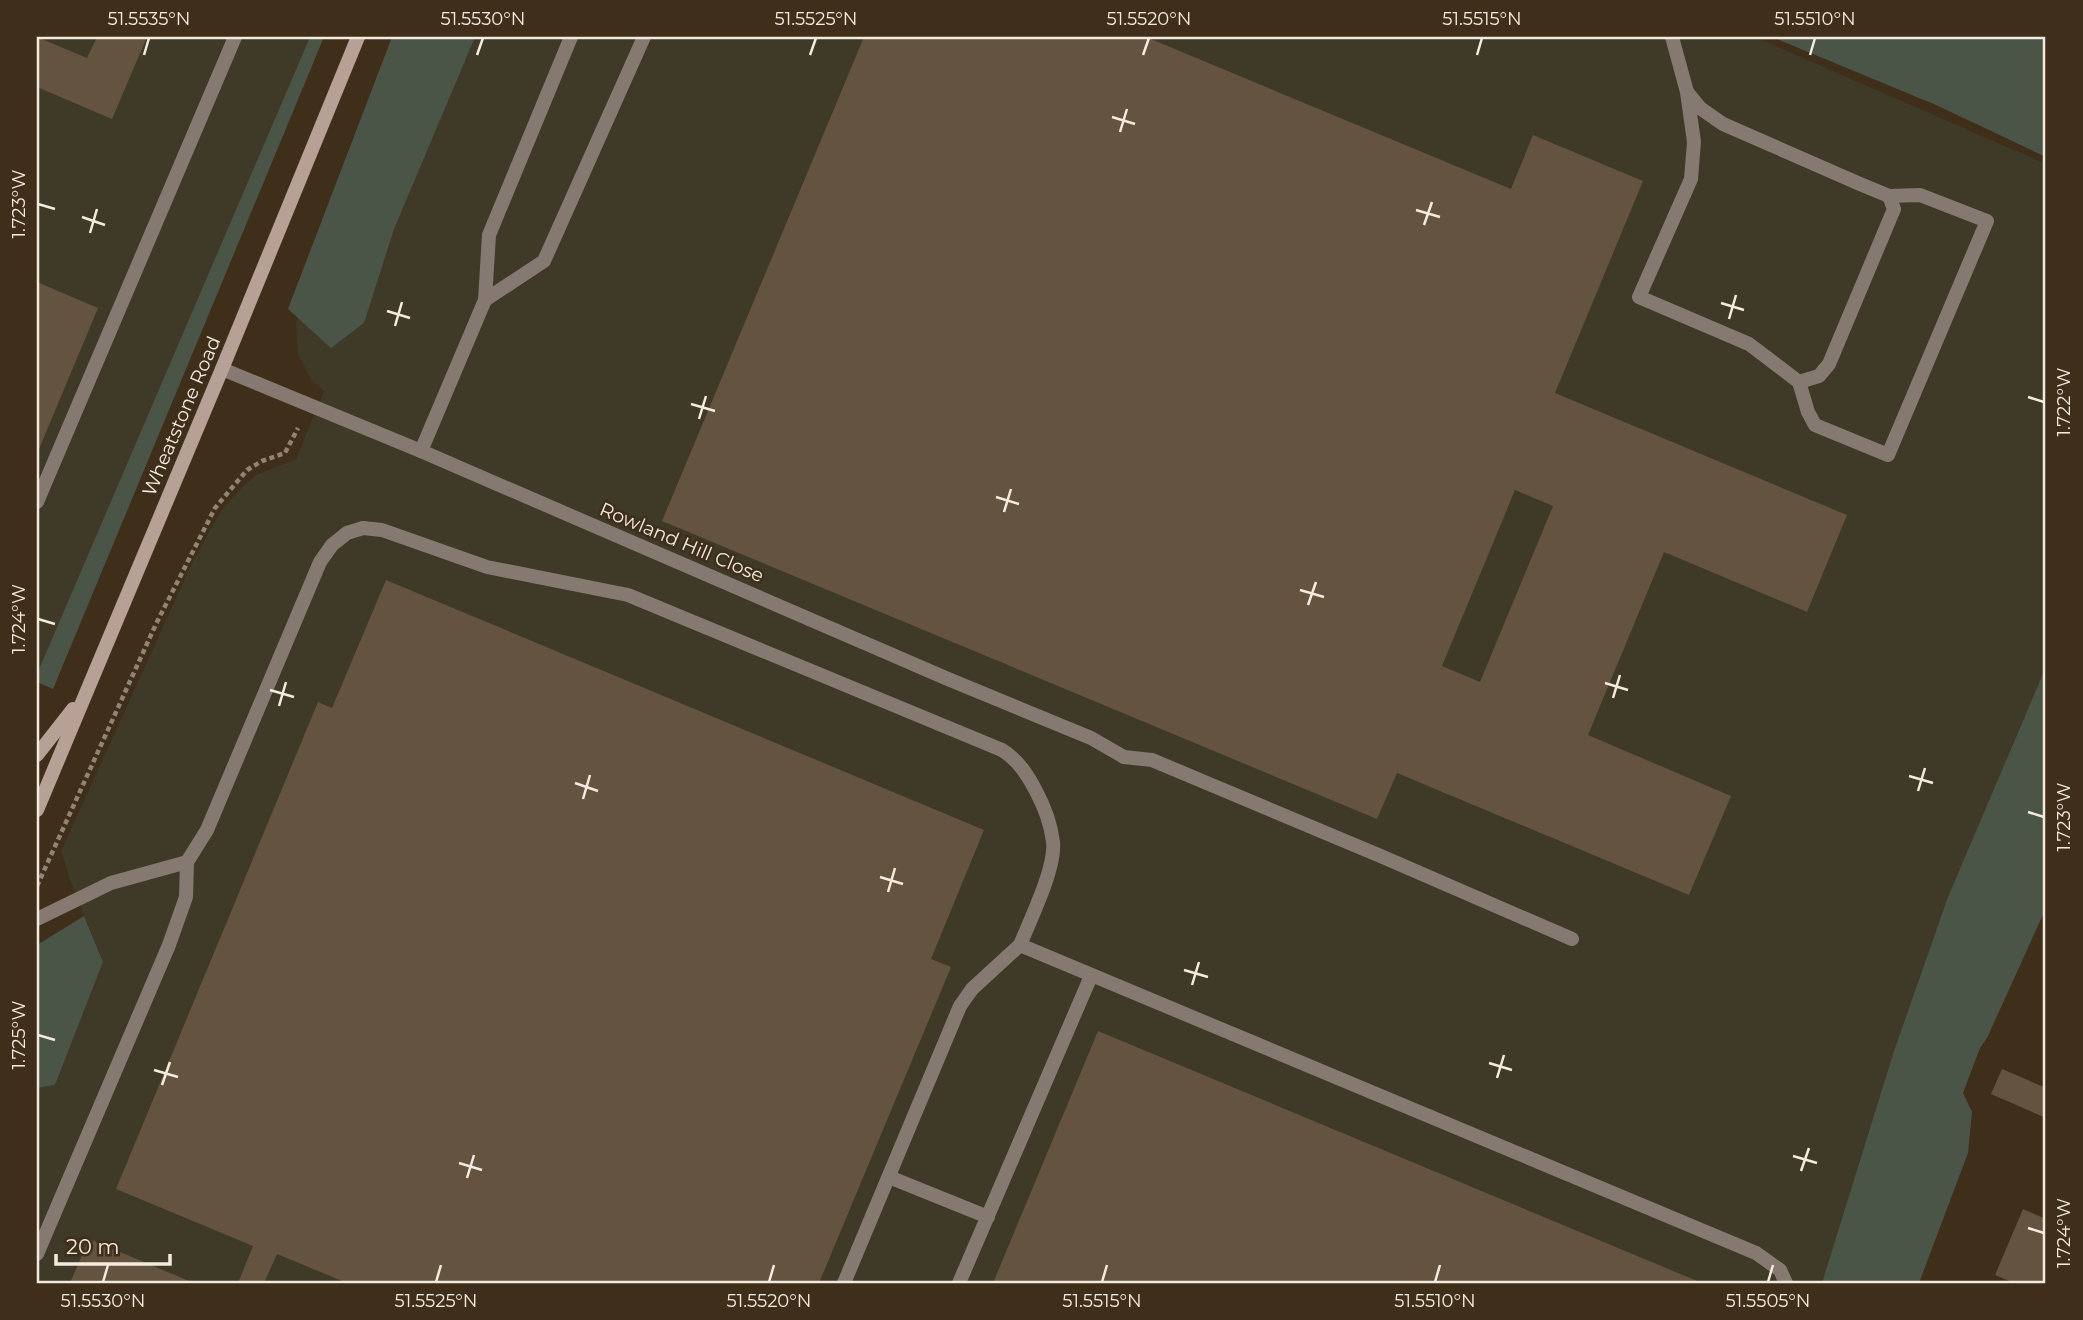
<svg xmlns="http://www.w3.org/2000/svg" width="2083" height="1320" font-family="Montserrat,sans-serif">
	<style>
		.industrial { fill: #3f3927 }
		.green { fill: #4b5547 }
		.building { fill: #64533e; fill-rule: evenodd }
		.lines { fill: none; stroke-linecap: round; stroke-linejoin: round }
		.path { stroke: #918474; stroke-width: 4.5; stroke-dasharray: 5 3.5; stroke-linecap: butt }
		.service { stroke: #867972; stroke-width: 14 }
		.minor { stroke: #867972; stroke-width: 14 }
		.secondary { stroke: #b7a096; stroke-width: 14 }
		.ticks { fill: none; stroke: #f4eade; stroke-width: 2.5 }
		.labels { text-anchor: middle; stroke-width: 5; stroke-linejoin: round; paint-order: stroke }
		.street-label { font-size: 19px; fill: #f4eade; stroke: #3e2e1a }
		.neatline { fill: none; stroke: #f4eade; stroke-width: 2.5 }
		.ticks-label { font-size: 18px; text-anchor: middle; fill: #f4eade }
	</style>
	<rect width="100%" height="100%" fill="#3e2e1a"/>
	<g class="industrial">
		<polygon points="37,37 310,37 37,674"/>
		<polygon points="402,37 1755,37 2046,164 2046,677 1875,1283 37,1283 37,1088 55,1085 103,962 69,877 61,851 192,563 219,514 238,491 256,475 296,459 324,391 311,380 298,354 296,324 301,299"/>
	</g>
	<g class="green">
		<polygon points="310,37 324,37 53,689 37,682 37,674"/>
		<polygon points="392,37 475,37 394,229 364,323 331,348 288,309"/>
		<polygon points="1772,37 2046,37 2046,157 1936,105"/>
		<polygon points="2046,667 2046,908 1987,1038 1980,1048 1963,1093 1972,1112 1968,1153 1919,1283 1822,1283 1894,1051 1948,897"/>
		<polygon points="84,916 103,962 55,1085 37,1088 37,945"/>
	</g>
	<g class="building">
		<polygon points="37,37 87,58 97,37 147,37 112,119 37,87"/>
		<path d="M864 37H1146L1511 189 1533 135 1643 181 1555 393 1847 515 1807 612 1664 552 1588 735 1731 796 1689 895 1397 773 1377 819 662 521ZM1515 490 1553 506 1480 682 1442 666Z"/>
		<polygon points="37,282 98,308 37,454"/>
		<polygon points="386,580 984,830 931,959 951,967 819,1283 347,1283 277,1254 264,1283 238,1283 253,1246 116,1189 318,702 332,708"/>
		<polygon points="1098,1031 1702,1283 993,1283"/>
		<polygon points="2002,1069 2046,1088 2046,1118 1991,1094"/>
		<polygon points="2023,1209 2046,1219 2046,1283 2014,1283 1995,1275"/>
		<polygon points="89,1239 194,1283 70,1283"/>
	</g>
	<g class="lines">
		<polyline class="path" points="37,886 156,624 215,508 247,470 262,461 285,453 298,428"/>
		<g class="service">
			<polyline points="1672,37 1687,92 1694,142 1691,179 1639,297 1749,344 1799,382 1808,412 1815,425 1888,455 1987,221 1920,195 1889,196 1860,184 1723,124 1700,108 1687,92"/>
			<polyline points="485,300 544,261 644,37"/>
			<polyline points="1799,382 1819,376 1829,364 1894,209 1889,196"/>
			<polyline points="421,451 485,300 489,235 571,37"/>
			<polyline points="37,502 235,37"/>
			<polyline points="1124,757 1152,760 1383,857 1572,939"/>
			<polyline points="37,919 111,883 187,862"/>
			<polyline points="889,1177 988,1217"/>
			<path d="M37 1254 169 945 186 897 187 862 207 830 320 562 332 545 347 533 363 528 382 530 487 567 628 595 1002 750C1018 760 1027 774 1036 791 1044 806 1051 825 1053 842 1056 868 1030 920 1020 945L1756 1253 1780 1270 1786 1283"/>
			<polyline points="844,1283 960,1006 972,989 1020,945"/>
			<polyline points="959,1283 1091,976"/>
		</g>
		<polyline class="minor" points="222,369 421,451 948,679 1091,738 1124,757"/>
		<g class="secondary">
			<polyline points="37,755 73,709"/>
			<polyline points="37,810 222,369 358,37"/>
		</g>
	</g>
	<path class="ticks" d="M144 55 149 38M477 55 483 38M810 55 816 38M1143 55 1149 38M1477 55 1482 38M1810 55 1815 38M1112 117 1135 124M1120 132 1127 109M38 204 55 209M1416 210 1440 217M82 217 105 225M1424 225 1432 202M90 233 97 209M1721 303 1744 310M387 311 410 318M1729 319 1736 295M395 326 402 302M2028 397 2044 402M691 404 715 411M699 419 706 396M996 497 1019 504M1004 512 1011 489M1300 590 1324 597M1308 605 1316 582M38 619 55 624M1605 683 1628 690M270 690 294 697M1613 698 1620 675M279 706 286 682M1909 776 1933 783M575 783 598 791M1918 791 1925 768M583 799 590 775M2028 812 2044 817M880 877 903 884M888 892 895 868M1184 970 1208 977M1192 985 1199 962M38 1035 55 1040M1489 1063 1512 1070M154 1070 178 1077M1497 1078 1504 1055M162 1085 170 1062M1793 1156 1817 1163M459 1163 482 1170M1801 1171 1809 1148M467 1178 474 1155M2028 1228 2044 1233M103 1282 108 1265M436 1282 441 1265M769 1282 774 1265M1102 1282 1107 1265M1435 1282 1440 1265M1768 1282 1773 1265"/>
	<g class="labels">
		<g class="street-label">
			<text transform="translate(181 416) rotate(-67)" y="7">Wheatstone Road</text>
			<text transform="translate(682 542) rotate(23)" y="7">Rowland Hill Close</text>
		</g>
	</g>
	<rect width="2083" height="1320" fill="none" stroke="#3e2e1a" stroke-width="77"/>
	<path d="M56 1254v10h114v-10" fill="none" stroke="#f4eade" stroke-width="3.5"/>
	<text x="66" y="1254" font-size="21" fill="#f4eade" stroke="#3e2e1a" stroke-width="5" paint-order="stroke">20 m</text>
	<rect x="38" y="38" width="2006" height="1244" class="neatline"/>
	<g class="ticks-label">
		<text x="149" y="25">51.5535°N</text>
		<text x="483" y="25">51.5530°N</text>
		<text x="816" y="25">51.5525°N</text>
		<text x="1149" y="25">51.5520°N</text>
		<text x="1482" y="25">51.5515°N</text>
		<text x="1815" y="25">51.5510°N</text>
		<text transform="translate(19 204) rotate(-90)" y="6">1.723°W</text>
		<text transform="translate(2064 402) rotate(-90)" y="6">1.722°W</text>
		<text transform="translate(19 619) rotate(-90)" y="6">1.724°W</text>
		<text transform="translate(2064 817) rotate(-90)" y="6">1.723°W</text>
		<text transform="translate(19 1035) rotate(-90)" y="6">1.725°W</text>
		<text transform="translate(2064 1233) rotate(-90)" y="6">1.724°W</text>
		<text x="103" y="1307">51.5530°N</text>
		<text x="436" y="1307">51.5525°N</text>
		<text x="769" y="1307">51.5520°N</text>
		<text x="1102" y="1307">51.5515°N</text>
		<text x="1435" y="1307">51.5510°N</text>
		<text x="1768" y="1307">51.5505°N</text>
	</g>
</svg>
